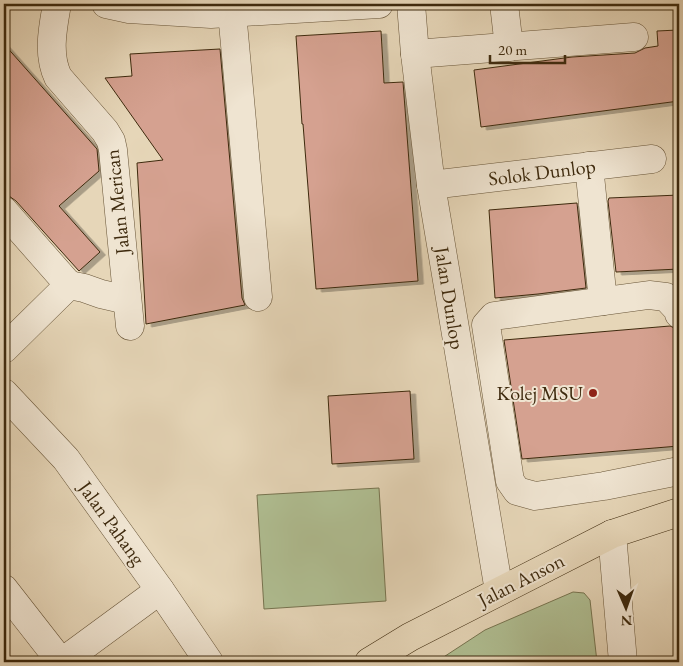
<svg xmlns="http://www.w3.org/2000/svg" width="683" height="666" font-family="'EB Garamond',serif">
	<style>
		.green { fill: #b0bf93; stroke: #777450 }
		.building { fill: #d5a190; stroke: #3e2a0e; filter: url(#shadow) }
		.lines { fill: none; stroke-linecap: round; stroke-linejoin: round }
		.minor-casing { stroke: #685538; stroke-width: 29 }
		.major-casing { stroke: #3e2a0e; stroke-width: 29 }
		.minor { stroke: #efe4d1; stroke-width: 28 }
		.major { stroke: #e6d6b8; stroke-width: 28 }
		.poi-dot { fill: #8f2418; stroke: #efe4d1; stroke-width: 2 }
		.labels { text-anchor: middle; stroke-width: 4; stroke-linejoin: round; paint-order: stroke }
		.street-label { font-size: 20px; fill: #3e2a0e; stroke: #efe4d1 }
		.poi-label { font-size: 20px; fill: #3e2a0e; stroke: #efe4d1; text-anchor: end }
	</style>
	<defs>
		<filter id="shadow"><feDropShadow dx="5.5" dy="3" stdDeviation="0" flood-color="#0004"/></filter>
	</defs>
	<rect width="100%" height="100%" fill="#e6d6b8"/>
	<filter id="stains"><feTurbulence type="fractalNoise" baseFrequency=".004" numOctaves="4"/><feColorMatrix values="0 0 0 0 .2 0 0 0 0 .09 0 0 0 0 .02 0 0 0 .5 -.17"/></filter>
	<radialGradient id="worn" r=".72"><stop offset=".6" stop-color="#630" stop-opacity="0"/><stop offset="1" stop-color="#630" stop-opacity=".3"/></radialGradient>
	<g class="green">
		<polygon points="379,488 386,601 264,609 257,495"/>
		<polygon points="573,592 584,593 590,600 597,662 436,662 485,630"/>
	</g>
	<g class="building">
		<polygon points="678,30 679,101 481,127 474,70 572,57 635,53 645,48 658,46 657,31"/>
		<polygon points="381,31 384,83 403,82 418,281 316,289 303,124 302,124 296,36"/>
		<polygon points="4,44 97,149 99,171 59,206 100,252 79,271 16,201 9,196 4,196"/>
		<polygon points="220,49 242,298 245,305 146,324 137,163 163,160 105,78 132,76 130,54"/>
		<polygon points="679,195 679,269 616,272 608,201 609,198"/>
		<polygon points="577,203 586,288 538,294 495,298 489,210"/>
		<polygon points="670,326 679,330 679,446 522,459 504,340"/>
		<polygon points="410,391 414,459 332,464 328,396"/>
	</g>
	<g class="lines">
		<defs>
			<g id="minor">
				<path d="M57 4C53 27 47 54 58 77L105 131 111 141 113 150 130 326"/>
				<polyline points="106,4 129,9 211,14 379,4"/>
				<polyline points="411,4 415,54 431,185 499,591"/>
				<polyline points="504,4 509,47"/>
				<polyline points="232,12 258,297"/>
				<polyline points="415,54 634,37"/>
				<polyline points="589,166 603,301"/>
				<polyline points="431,185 652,159"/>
				<polyline points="4,211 69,285"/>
				<polyline points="679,314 679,311 666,297 649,295 494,316 486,325 510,481 517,491 535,496 604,486 679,471"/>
				<polyline points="4,349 69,285 84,288 101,294 127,300"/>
				<polyline points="4,393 66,459 160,590 209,662"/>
				<polyline points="612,534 623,662"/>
				<polyline points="4,589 61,662"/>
				<polyline points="62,662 160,590"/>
			</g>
			<polyline id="major" points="369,662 410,637 612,534 679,512"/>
		</defs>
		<use href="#minor" class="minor-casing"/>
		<use href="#major" class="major-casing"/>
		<use href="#minor" class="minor"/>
		<use href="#major" class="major"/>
	</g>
	<circle class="poi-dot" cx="593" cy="393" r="5"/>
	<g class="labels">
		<g class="street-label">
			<text transform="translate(542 172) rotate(-7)" y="7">Solok Dunlop</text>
			<text transform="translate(117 202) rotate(-96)" y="7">Jalan Merican</text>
			<text transform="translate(450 298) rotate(81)" y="7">Jalan Dunlop</text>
			<text transform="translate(112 523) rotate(54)" y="7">Jalan Pahang</text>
			<text transform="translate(521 580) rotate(-27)" y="7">Jalan Anson</text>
		</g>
		<g class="poi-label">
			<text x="583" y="400">Kolej MSU</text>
		</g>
	</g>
	<rect width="683" height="666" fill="none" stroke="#e6d6b8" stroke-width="20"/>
	<rect x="5" y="5" width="673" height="656" fill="none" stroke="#3e2a0e" stroke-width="2.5"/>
	<rect x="10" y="10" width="663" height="646" fill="none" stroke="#3e2a0e"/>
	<g transform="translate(626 608) rotate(178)" stroke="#efe4d1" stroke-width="4" paint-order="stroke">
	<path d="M0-4L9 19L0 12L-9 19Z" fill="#3e2a0e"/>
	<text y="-8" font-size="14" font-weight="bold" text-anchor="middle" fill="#3e2a0e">N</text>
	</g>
	<path d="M490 55v8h75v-8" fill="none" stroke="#3e2a0e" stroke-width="2.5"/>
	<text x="498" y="55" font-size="15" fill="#3e2a0e" stroke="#efe4d1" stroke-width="4" paint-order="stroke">20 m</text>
	<rect width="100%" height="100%" filter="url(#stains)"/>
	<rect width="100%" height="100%" fill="url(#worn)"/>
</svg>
